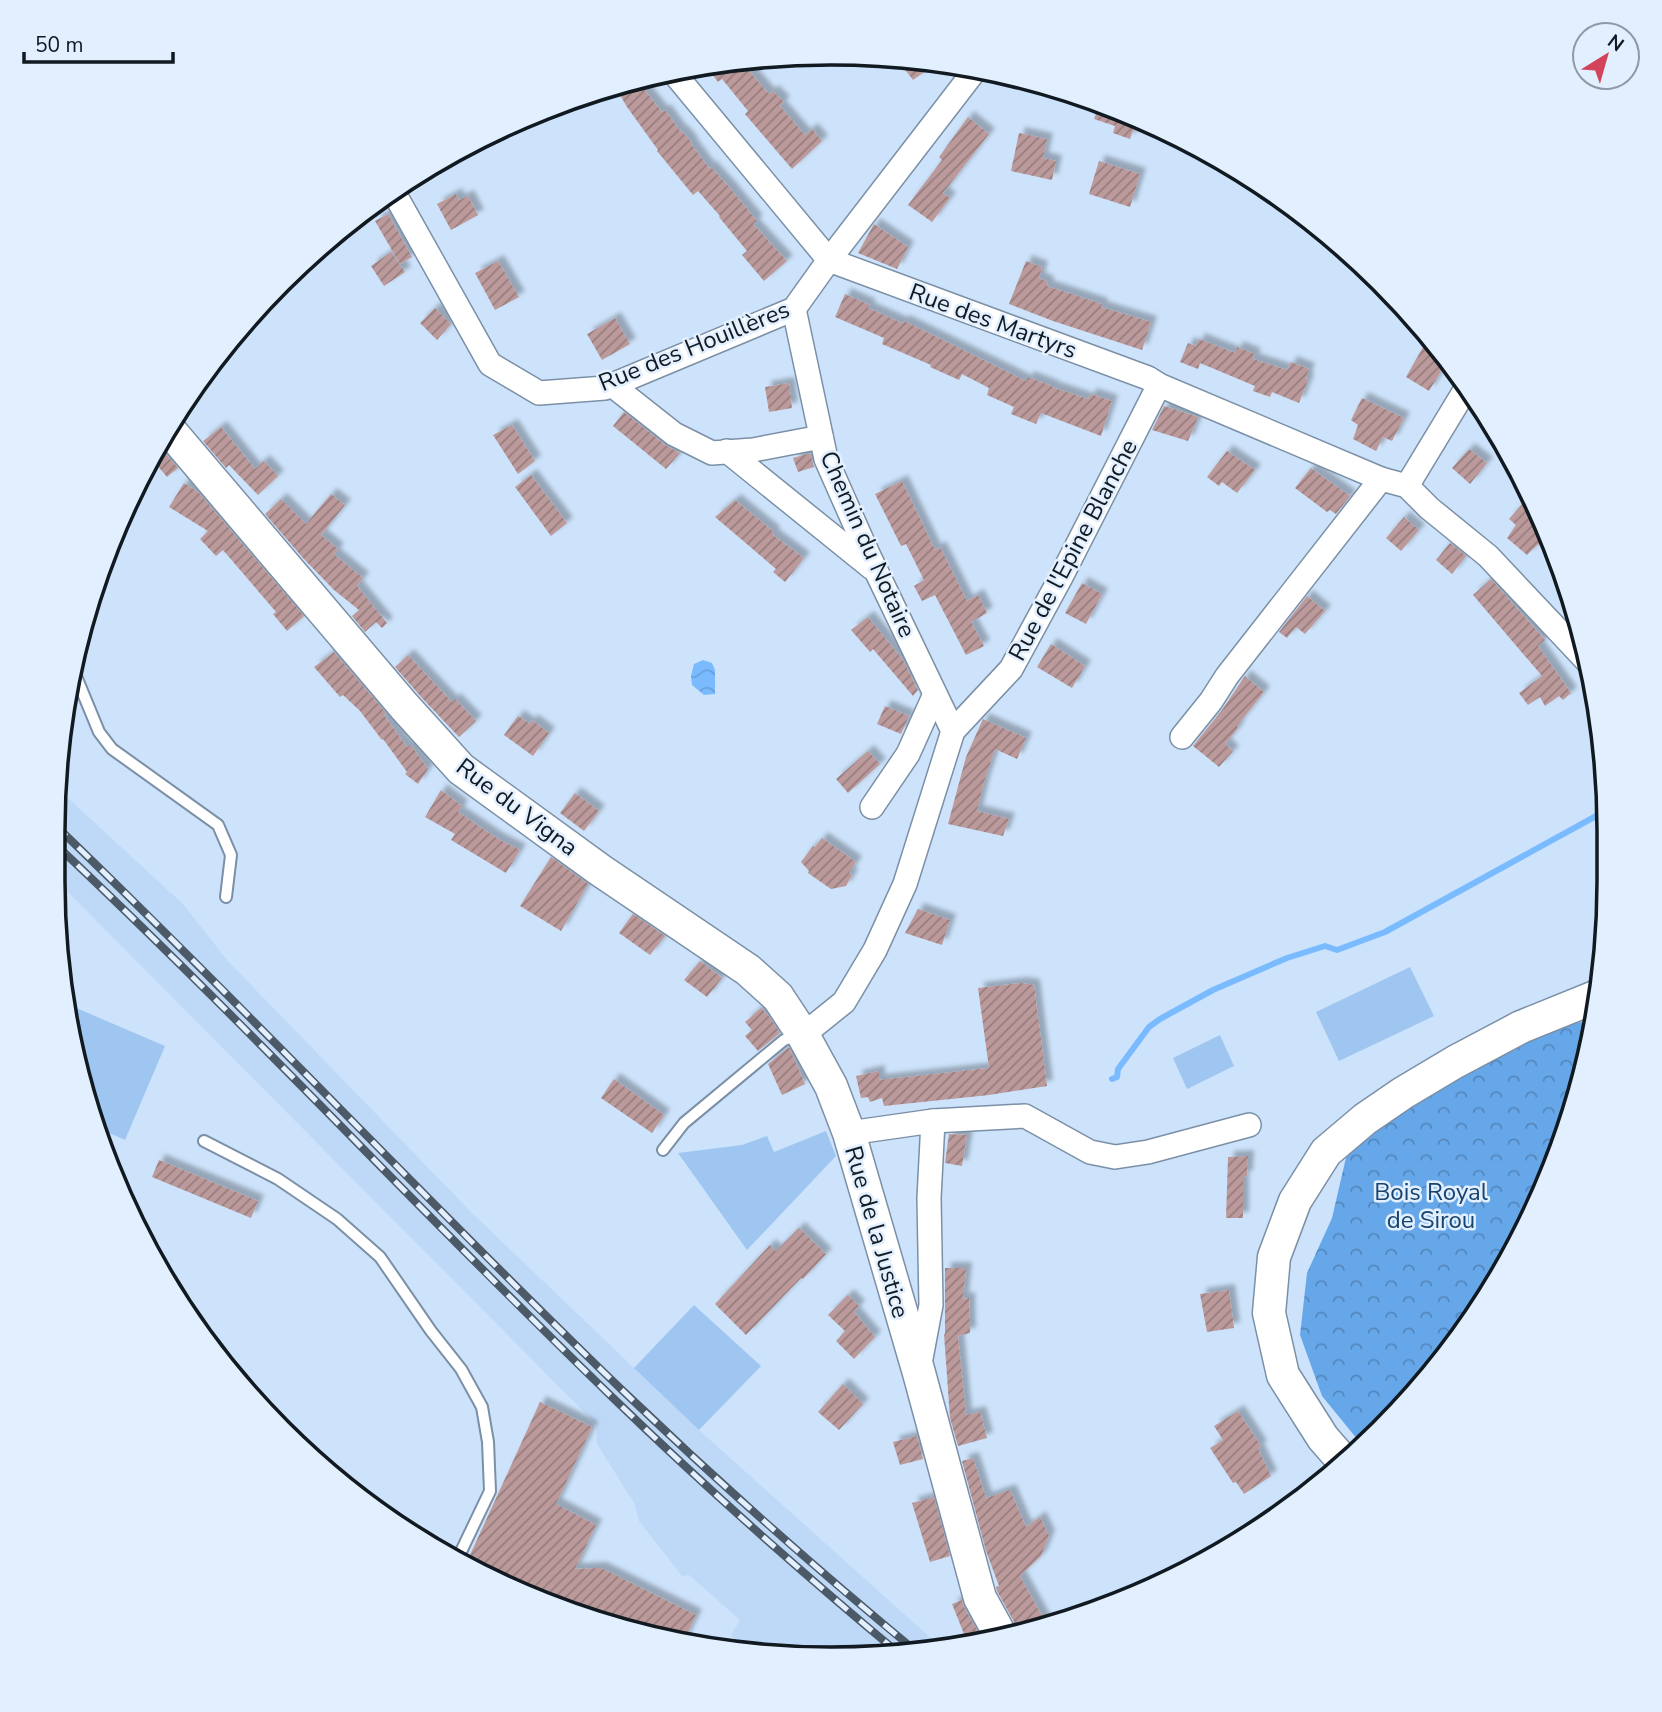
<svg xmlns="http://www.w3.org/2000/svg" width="1662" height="1712" font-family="'Nunito Sans',sans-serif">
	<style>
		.built { fill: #bed9f7 }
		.green { fill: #9fc6f1 }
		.forest { fill: url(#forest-crowns) }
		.water { fill: url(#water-waves) }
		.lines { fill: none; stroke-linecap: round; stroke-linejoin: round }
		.stream { stroke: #7abbff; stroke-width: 6 }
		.building { fill: url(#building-hatch); filter: url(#shadow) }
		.lane-casing { stroke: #7b90a6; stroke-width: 14 }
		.street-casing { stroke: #7b90a6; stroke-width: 26 }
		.secondary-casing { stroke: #7b90a6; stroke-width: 35 }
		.lane { stroke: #fff; stroke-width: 10 }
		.street { stroke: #fff; stroke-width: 23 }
		.secondary { stroke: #fff; stroke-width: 32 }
		.rail-casing { stroke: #4c5966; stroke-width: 8 }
		.rail { stroke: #e2effe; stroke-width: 5; stroke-dasharray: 16; stroke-linecap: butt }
		.labels { text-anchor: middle; stroke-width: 5; stroke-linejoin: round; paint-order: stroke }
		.street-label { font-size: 24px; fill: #111921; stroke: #e2effe }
		.park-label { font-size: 24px; fill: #174470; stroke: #e2effe }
		.rim { fill: none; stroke: #111921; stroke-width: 3.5 }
	</style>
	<defs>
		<pattern id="forest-crowns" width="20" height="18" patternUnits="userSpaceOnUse" patternTransform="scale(1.75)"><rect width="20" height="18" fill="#66a7ea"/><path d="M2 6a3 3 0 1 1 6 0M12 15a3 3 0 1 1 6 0" fill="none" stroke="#5387bd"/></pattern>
		<pattern id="water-waves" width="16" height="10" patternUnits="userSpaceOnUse" patternTransform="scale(1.75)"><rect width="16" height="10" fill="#7abbff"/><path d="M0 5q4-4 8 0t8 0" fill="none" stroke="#68a0da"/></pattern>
		<pattern id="building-hatch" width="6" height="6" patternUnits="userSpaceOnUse" patternTransform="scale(1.75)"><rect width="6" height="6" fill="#bc9a9b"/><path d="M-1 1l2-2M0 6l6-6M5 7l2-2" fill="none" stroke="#977d7e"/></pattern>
		<filter id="shadow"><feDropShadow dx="6" dy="-6" stdDeviation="2" flood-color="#0004"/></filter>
	</defs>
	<rect width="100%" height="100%" fill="#cde3fb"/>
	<polygon class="built" points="57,788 183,904 227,960 473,1214 699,1430 942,1648 882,1658 746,1653 731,1635 740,1620 689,1575 682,1576 639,1521 634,1503 597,1444 596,1424 53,877"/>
	<g class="green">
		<polygon points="1410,967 1434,1016 1339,1061 1316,1012"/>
		<path d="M67 1004 165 1046 125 1140 96 1127C89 1103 59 1025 67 1004Z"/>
		<polygon points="1220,1035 1234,1066 1187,1089 1173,1058"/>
		<polygon points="826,1131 836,1156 747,1250 678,1153 742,1145 767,1136 774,1152"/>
		<polygon points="694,1305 761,1366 699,1430 634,1368"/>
	</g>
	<polygon class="forest" points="1594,1021 1568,1131 1505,1270 1417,1394 1362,1445 1322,1396 1300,1335 1307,1273 1332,1218 1348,1149 1521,1027"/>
	<polygon class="water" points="703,660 712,663 715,670 715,694 704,695 692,685 691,676 694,664"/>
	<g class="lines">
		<polyline class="stream" points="1112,1079 1117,1077 1118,1069 1149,1027 1160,1019 1213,990 1287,958 1325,946 1337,950 1385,932 1607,810"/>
	</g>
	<g class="building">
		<polygon points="896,58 933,59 940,61 913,80"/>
		<polygon points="749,59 743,64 769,94 773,91 784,102 780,106 805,135 812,129 822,141 792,169 745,114 748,111 722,79 718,82 706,66"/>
		<polygon points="635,78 662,112 665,110 681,132 682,131 692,143 691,144 709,168 711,167 730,188 757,221 753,224 787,261 764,281 742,255 747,251 719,217 720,216 698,191 693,195 657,151 658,150 627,107 614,85"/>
		<polygon points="1100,102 1137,119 1130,139 1113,133 1115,126 1094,119"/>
		<polygon points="968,117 989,134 943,193 950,198 932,222 908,205 942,160 939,157"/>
		<polygon points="1019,133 1047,139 1043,158 1056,161 1052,180 1011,171"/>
		<polygon points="1099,161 1140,174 1130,207 1089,194"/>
		<polygon points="456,194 459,200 468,196 478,215 451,230 437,204"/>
		<polygon points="388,214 412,257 400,264 375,221"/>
		<polygon points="874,224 908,247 897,269 858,253"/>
		<polygon points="391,252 405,272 384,286 371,266"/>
		<polygon points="498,261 519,297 495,310 475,273"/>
		<polygon points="1026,261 1042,267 1039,278 1048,282 1047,286 1102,304 1101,307 1151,322 1142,350 1053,321 1009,304"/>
		<polygon points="845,294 870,305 868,308 902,323 904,321 1026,381 1028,377 1052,386 1052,387 1088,399 1091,394 1112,401 1101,436 1041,413 1036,424 1011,414 1014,407 987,395 989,388 962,374 959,380 930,367 931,365 882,344 884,338 835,317"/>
		<polygon points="435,308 451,324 437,340 420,323"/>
		<polygon points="615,318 630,344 602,360 587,334"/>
		<polygon points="1199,339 1235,353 1237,347 1255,354 1253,359 1287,370 1291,362 1309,369 1306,378 1308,380 1299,403 1272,392 1270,397 1253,391 1255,386 1200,363 1198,369 1180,362 1188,343 1196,346"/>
		<polygon points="1426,342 1445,353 1449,358 1429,391 1406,377"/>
		<polygon points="789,383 792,408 769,412 765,387"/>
		<polygon points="1362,398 1404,418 1392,441 1383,437 1376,451 1353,439 1358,425 1351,420"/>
		<polygon points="1164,406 1198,417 1188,441 1152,430"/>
		<polygon points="624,412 665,445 680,453 666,469 613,426"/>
		<polygon points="512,425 535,461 518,474 493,435"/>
		<polygon points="221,427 255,469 264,461 278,476 258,495 229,465 226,468 203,441"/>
		<polygon points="156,443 178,468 167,477 150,457"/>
		<polygon points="1469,449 1487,463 1470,484 1452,468"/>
		<polygon points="1227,451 1255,470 1237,493 1222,482 1219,486 1207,477"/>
		<polygon points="810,453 814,467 798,472 793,458"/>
		<polygon points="1311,468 1350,496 1336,514 1330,510 1327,512 1295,488"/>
		<polygon points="531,475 567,523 551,536 515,487"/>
		<polygon points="902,481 935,550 940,547 967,601 978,595 987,613 971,622 984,646 966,655 935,595 922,601 914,586 924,580 906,544 901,546 875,494"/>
		<polygon points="184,483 198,492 304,616 287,631 273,614 276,612 223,550 216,556 200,539 208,531 169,507"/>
		<polygon points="331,494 345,505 321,535 338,549 334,554 363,578 357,586 387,623 382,628 376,622 365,632 352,616 359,610 334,590 303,558 265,514 281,499 306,524"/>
		<polygon points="735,500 774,532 773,535 804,558 785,582 773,572 776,569 715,517"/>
		<polygon points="1526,500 1538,510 1556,558 1538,544 1527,555 1507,538 1516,525 1509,519"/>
		<polygon points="1404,517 1419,530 1401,551 1386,538"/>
		<polygon points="1450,543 1466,556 1452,574 1436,560"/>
		<polygon points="1491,579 1545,640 1538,646 1571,693 1563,700 1559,696 1545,706 1540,697 1528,705 1519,693 1542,676 1473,595"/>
		<polygon points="1082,583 1102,594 1086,624 1065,613"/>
		<polygon points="1307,596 1325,611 1305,634 1296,627 1287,638 1279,632"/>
		<polygon points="868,617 903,660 918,690 913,696 873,649 870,652 851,630"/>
		<polygon points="1051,644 1085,666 1072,688 1037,667"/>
		<polygon points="334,652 386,713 384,715 407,747 411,745 428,769 418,784 405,774 407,772 383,739 382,740 360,711 343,695 340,697 314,667"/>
		<polygon points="408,655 452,702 455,699 476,721 459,737 422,698 395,667"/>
		<polygon points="1245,676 1264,692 1237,726 1238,728 1225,744 1233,751 1219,767 1193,746 1222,710"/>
		<polygon points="885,706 909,716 901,734 877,724"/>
		<polygon points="518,716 530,724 532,720 549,733 533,756 504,735"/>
		<polygon points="983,719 1026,738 1017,759 995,749 984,782 977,811 1009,819 1003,836 948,824 966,757"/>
		<polygon points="868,751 880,764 848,793 836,779"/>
		<polygon points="441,790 462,806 458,812 498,839 520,850 506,873 451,840 455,834 425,817"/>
		<polygon points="575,793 599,811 584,831 560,813"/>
		<polygon points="822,838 856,862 849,873 852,875 846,886 831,889 808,873 809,871 801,862 813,846 815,847"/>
		<polygon points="551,857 588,884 561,931 520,906"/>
		<polygon points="918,909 950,920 942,945 905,933"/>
		<polygon points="633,914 665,936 650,955 619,933"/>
		<polygon points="700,961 722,978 707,997 684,980"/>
		<polygon points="1021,983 1034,985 1047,1086 989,1095 884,1106 882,1098 870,1102 868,1097 861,1098 856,1076 879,1071 879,1080 989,1068 978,988"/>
		<polygon points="761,1008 768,1015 780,1033 758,1051 745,1036 752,1030 745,1022"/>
		<polygon points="789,1047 805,1084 782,1095 768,1064"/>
		<polygon points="614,1079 664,1115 652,1133 601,1098"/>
		<polygon points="949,1134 967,1135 962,1166 945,1163"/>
		<polygon points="1248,1156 1247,1176 1243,1177 1243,1218 1226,1218 1228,1157"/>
		<polygon points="159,1160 258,1201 251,1218 152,1177"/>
		<polygon points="799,1228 826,1254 803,1279 801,1278 746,1335 715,1304 770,1245 776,1251"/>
		<polygon points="945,1268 966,1268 963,1299 969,1298 970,1333 958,1336 966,1415 980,1412 987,1438 958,1446 950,1418 944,1334 945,1334"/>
		<polygon points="1229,1290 1234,1328 1207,1332 1200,1294"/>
		<polygon points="848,1295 859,1306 854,1312 875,1337 854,1359 836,1341 845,1331 828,1315"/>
		<polygon points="843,1384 863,1404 839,1430 818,1412"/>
		<polygon points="540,1402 592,1427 556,1504 596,1525 575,1569 601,1568 696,1615 683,1642 580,1618 465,1566"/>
		<polygon points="1238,1411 1261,1446 1258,1449 1271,1476 1244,1494 1236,1482 1233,1483 1210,1448 1223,1440 1214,1426"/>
		<polygon points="917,1436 923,1459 900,1465 893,1442"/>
		<polygon points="973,1458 986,1498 1010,1490 1026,1527 1040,1517 1049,1536 1041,1556 1020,1576 1048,1627 1032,1633 1020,1635 1018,1629 997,1591 996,1587 999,1586 986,1551 962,1461"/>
		<polygon points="934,1497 950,1556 930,1562 912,1503"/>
		<polygon points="962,1600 964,1607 983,1641 968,1644 952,1604"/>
	</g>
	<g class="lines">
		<defs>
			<g id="lane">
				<polyline points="73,669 99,732 112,749 218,825 231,855 226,897"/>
				<polyline points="204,1141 278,1179 337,1219 380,1257 431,1331 461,1369 482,1407 488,1442 490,1491 456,1562"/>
				<polyline points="663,1150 684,1123 784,1040 801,1035"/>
			</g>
			<g id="street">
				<polyline points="673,72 829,260 1148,378 1159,385 1381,479 1407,486 1429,508 1488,556 1588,662"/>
				<polyline points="393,191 490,364 539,393 605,388 794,309 829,260 976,69"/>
				<polyline points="794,309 826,459 868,554 953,731"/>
				<polyline points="612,385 674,434 712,453 753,450 821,437"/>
				<polyline points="727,451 872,568"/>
				<polyline points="1407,486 1467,387"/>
				<polyline points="1182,737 1211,701 1227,676 1381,479"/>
				<polyline points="872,807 908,754 935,694"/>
				<polyline points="803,1035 844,1002 875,950 905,884 953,731 1011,669 1061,577 1159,385"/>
				<polyline points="849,1133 933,1121 1025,1116 1090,1152 1115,1157 1148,1152 1249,1125"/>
				<polyline points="919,1369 931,1305 929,1198 933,1121"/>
			</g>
			<g id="secondary">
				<polyline points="167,427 404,706 461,769 600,870 748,970 778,997 803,1035 831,1086 849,1133 919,1373 980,1598 1002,1638"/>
				<polyline points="1344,1462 1323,1438 1283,1375 1269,1313 1274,1257 1295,1201 1326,1152 1365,1119 1403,1093 1455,1062 1521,1027 1600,995"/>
			</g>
		</defs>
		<use href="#lane" class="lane-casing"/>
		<use href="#street" class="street-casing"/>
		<use href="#secondary" class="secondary-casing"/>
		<use href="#lane" class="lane"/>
		<use href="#street" class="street"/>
		<use href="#secondary" class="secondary"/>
		<defs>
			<g id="rail">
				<path d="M55 825C247 1009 429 1204 621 1389 716 1480 815 1568 917 1652"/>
				<path d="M54 843C245 1022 422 1214 611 1396 704 1486 801 1572 901 1655"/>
			</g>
		</defs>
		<use href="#rail" class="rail-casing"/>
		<use href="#rail" class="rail"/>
	</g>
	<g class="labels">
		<g class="street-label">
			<text transform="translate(993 321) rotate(20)" y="8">Rue des Martyrs</text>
			<text transform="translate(694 346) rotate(-22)" y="8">Rue des Houillères</text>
			<text transform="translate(868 544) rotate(66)" y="8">Chemin du Notaire</text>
			<text transform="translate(1073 550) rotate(-62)" y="8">Rue de l'Epine Blanche</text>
			<text transform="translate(517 807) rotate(37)" y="8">Rue du Vigna</text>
			<text transform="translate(877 1232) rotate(74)" y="8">Rue de la Justice</text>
		</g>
		<g class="park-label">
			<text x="1431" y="1200">Bois Royal<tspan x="1431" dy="28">de Sirou</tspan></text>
		</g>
	</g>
	<path d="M0 0H1662V1712H0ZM831 65H831A766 766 0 0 1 1597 831V881A766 766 0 0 1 831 1647H831A766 766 0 0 1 65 881V831A766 766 0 0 1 831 65Z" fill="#e2effe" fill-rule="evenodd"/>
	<path class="rim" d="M831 65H831A766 766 0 0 1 1597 831V881A766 766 0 0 1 831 1647H831A766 766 0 0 1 65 881V831A766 766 0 0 1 831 65Z"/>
	<g transform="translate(1606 56) rotate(37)"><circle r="33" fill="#e2effe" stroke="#8e99a6" stroke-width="2"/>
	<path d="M0-5L12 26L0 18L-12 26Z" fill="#d34359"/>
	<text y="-10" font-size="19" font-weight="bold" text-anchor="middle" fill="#111921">N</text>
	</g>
	<path d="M24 52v10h149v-10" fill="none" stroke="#111921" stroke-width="3.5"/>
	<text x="35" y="52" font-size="21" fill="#111921" stroke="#e2effe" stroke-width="5" paint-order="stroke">50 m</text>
</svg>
